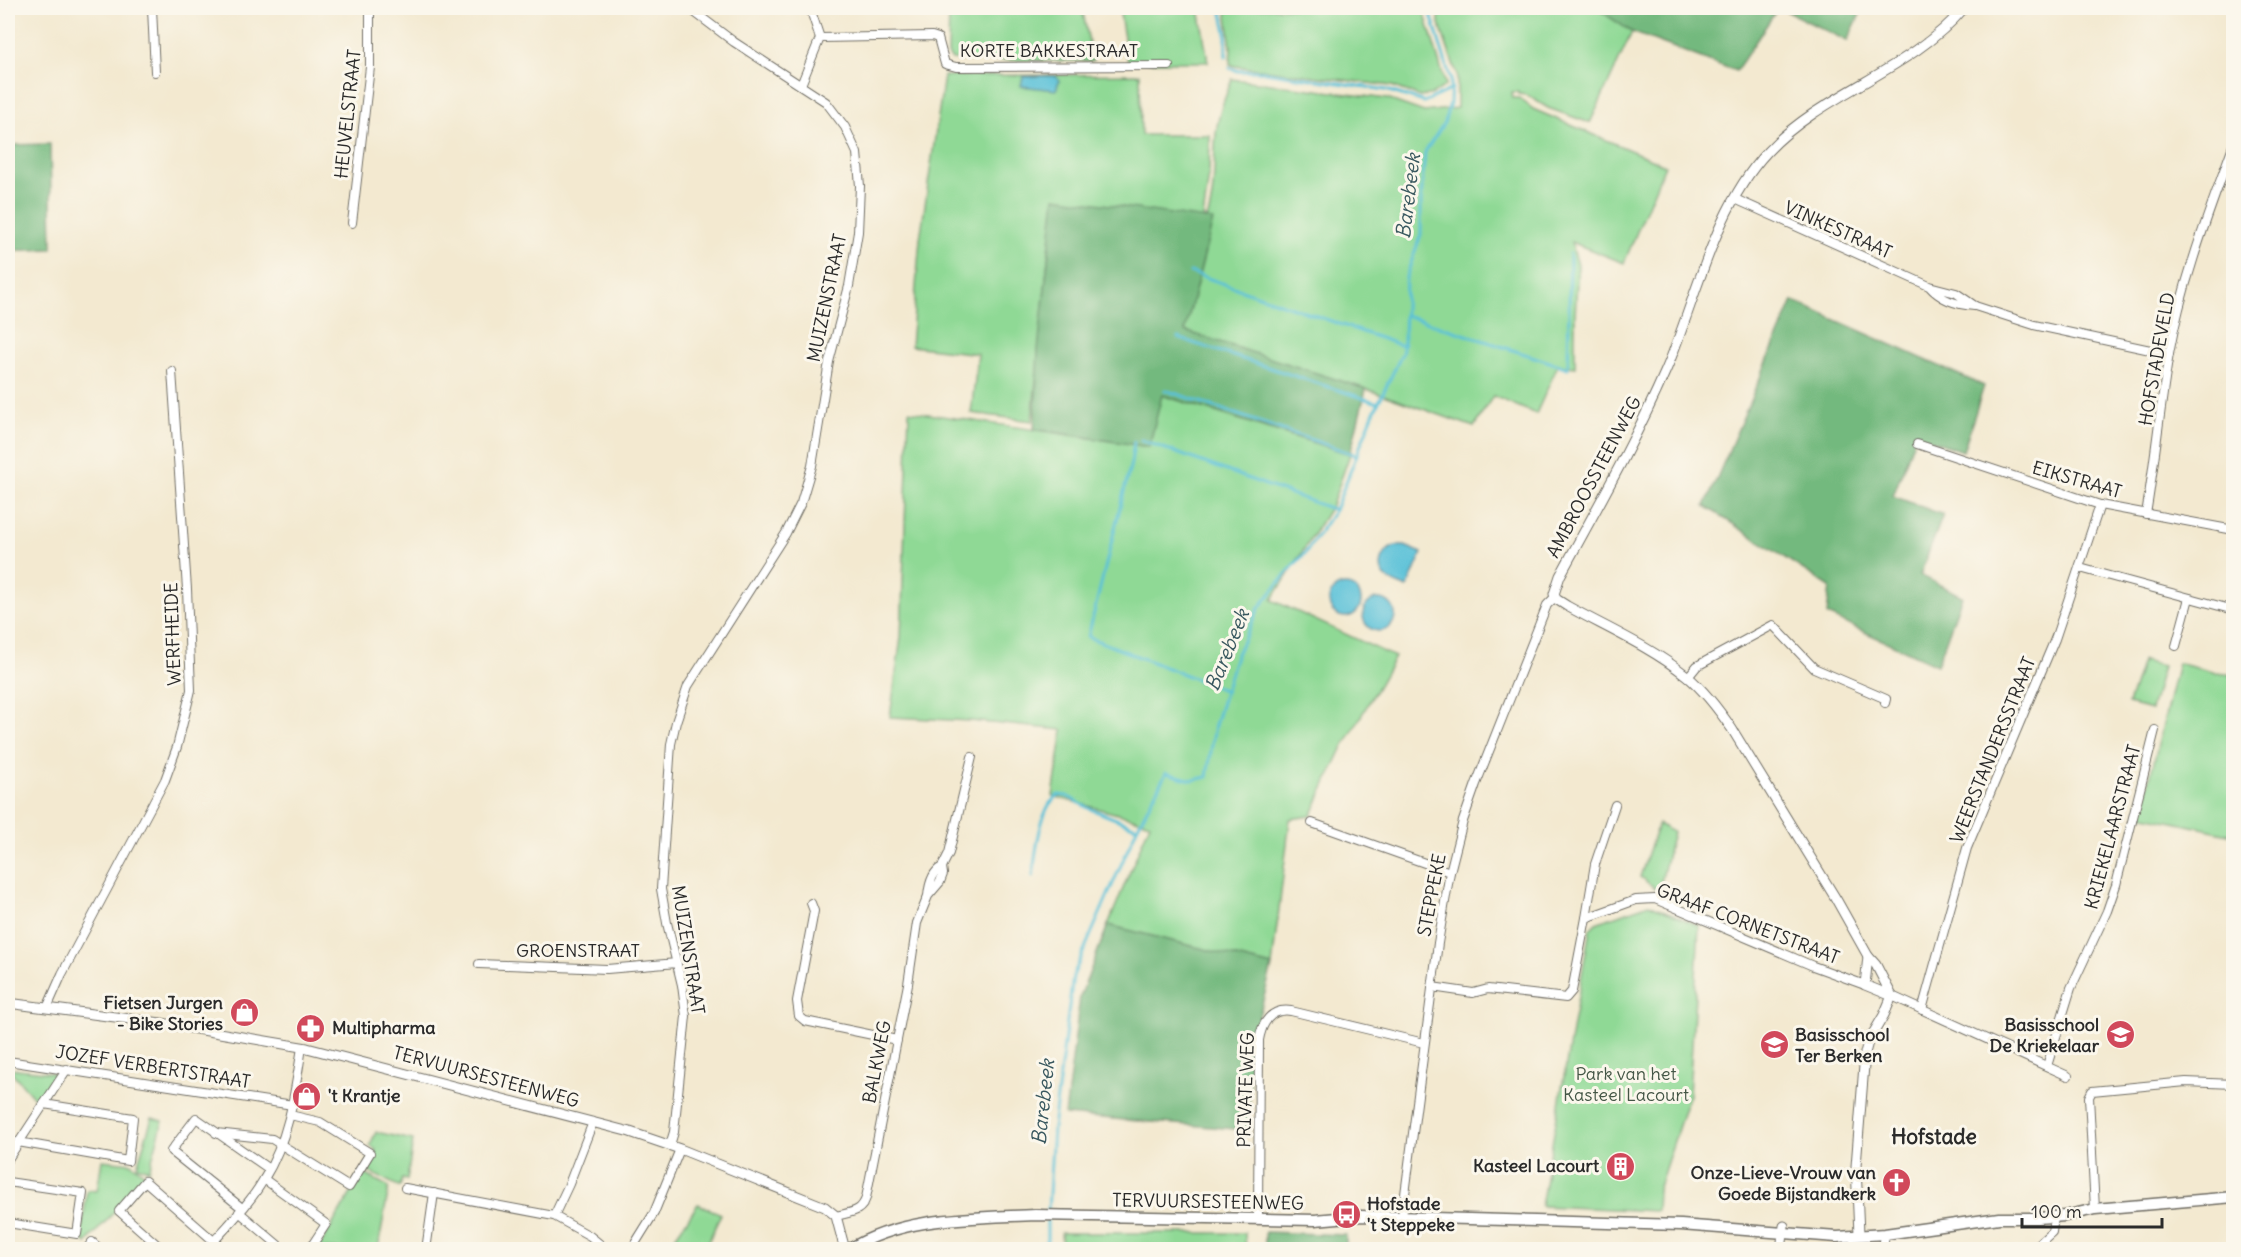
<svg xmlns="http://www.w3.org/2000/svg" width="2241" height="1257" font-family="Delius,sans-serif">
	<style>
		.green { fill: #8fd995; stroke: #5d8260; stroke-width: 1.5 }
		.forest { fill: #73b97e; stroke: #4f7254; stroke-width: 1.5 }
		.water { fill: #5ac1d8; stroke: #427682; stroke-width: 1.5 }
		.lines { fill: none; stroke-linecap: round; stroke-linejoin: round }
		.stream { stroke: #5ac1d8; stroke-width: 3 }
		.minor-casing { stroke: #716e65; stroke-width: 10 }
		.tertiary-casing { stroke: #716e65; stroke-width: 11 }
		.secondary-casing { stroke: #716e65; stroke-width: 13 }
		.minor { stroke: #fff; stroke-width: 8 }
		.tertiary { stroke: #fff; stroke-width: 9 }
		.secondary { stroke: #fff; stroke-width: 10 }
		.labels { text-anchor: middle; stroke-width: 6; stroke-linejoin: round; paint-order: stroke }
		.street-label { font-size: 18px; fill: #2b2b2b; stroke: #fbf7ec }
		.poi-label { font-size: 18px; font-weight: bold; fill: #2b2b2b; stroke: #fbf7ec; text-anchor: end }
		.park-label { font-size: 18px; fill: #445646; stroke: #fbf7ec }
		.water-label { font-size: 20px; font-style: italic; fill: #39585f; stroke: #fbf7ec }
		.quarter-label { font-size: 21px; font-weight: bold; fill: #2b2b2b; stroke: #fbf7ec }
	</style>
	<rect width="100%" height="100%" fill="#fbf7ec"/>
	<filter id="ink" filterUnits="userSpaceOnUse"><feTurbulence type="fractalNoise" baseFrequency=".0167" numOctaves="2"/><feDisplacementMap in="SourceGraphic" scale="12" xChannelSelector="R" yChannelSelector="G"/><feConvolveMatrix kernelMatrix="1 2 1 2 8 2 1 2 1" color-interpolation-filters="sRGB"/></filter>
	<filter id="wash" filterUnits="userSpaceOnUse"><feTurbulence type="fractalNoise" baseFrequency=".008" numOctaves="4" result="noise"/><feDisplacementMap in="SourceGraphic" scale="24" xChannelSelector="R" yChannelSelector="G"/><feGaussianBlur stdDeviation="1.35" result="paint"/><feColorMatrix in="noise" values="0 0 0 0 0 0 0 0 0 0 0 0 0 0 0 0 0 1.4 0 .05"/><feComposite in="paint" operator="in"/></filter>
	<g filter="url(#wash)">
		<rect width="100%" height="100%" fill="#f3e9d0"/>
		<g class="green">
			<polygon points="949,8 1082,8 1093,61 952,60 948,54"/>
			<polygon points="1119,8 1199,8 1208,62 1128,62"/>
			<polygon points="1226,8 1423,8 1446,85 1433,94 1420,97 1392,86 1234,66 1230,64 1231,49"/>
			<path d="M1439 8H1596L1632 32 1590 123 1548 108 1527 95 1518 94V92H1512L1513 98H1519L1533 109 1665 165 1624 263 1571 242 1578 265 1575 315V367L1558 365 1536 414 1493 396 1474 427 1366 389 1185 331 1049 249 1032 421 971 413 978 354 911 346 920 239 944 76 1140 74 1141 135H1210L1209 175 1203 218 1207 219C1216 191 1213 163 1216 134 1218 115 1225 97 1232 79L1387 99 1424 112 1457 108V75L1439 23Z"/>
			<polygon points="1161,395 1350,454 1332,505 1272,600 1395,657 1341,751 1311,816 1290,819 1272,966 1108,925 1150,823 1053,796 1063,730 971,721 890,717 901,637 909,411 1149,447"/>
			<polygon points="2142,661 2163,666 2151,710 2128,704"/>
			<polygon points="2178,663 2216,673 2233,675 2233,835 2141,815"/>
			<polygon points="1658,824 1673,832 1659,891 1640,877"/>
			<polygon points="1649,904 1699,926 1689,1095 1658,1190 1657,1211 1541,1206 1590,929 1596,923"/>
			<polygon points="8,1068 53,1073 55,1077 38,1102"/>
			<polygon points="152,1118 163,1121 149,1170 137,1166"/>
			<polygon points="376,1132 413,1140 407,1180 402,1179 400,1187 365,1170 376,1150 370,1146"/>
			<polygon points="102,1160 131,1163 147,1176 86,1243 81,1238 87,1190 97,1191"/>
			<polygon points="363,1173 389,1187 378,1249 323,1249 319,1247"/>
			<polygon points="698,1204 721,1214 705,1249 667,1249"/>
			<polygon points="1061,1233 1245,1233 1246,1249 1062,1249"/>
		</g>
		<g class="forest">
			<polygon points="1596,8 1778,8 1736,71 1632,32"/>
			<polygon points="1780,8 1863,8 1847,41"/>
			<polygon points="50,144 52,249 8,251 8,145"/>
			<polygon points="1055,197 1213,220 1185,331 1366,389 1350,454 1162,395 1149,447 1034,429 1038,350"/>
			<polygon points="1793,301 1984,386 1963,451 1916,435 1893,496 1943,515 1920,575 1962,596 1937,665 1827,615 1830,587 1705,506"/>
			<polygon points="1108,925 1272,966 1252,1043 1248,1130 1065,1115 1080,997"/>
			<polygon points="1265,1232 1346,1235 1346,1249 1265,1249"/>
		</g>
		<g class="water">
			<polygon points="1039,76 1056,76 1059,81 1056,90 1021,86 1023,77"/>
			<path d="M1395 546H1405L1422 553 1407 588C1401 585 1393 583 1388 579 1375 569 1382 551 1395 546Z"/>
			<circle cx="1345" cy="601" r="16"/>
			<circle cx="1379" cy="615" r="16"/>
		</g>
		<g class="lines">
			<g class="stream">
				<polyline points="1221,8 1226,32 1226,56"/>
				<polyline points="1230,68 1238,71 1258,71 1386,90 1424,102 1452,89"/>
				<polyline points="1190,272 1403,346"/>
				<polyline points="1405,315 1568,368 1570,254"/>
				<polyline points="1178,338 1378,403"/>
				<polyline points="1165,390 1356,455"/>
				<polyline points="1141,440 1335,510"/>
				<polyline points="1134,442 1131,463 1088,637 1224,690"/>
				<path d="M1033 876C1035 856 1039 822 1049 805 1051 801 1055 799 1058 795L1067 796 1088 808 1136 827"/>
				<polyline points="1048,1212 1053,1128 1073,976 1137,828 1166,773 1192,780 1207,777 1215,725 1236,656 1259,608 1286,574 1307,551 1335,510 1373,414 1402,354 1404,341 1406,277 1421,234 1421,199 1425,152 1444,123 1450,103 1451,80 1429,8"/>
				<polyline points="1047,1250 1047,1218"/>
			</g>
		</g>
	</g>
	<g filter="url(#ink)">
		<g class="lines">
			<defs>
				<g id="minor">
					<polyline points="152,8 155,72"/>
					<polyline points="810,8 820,38"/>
					<polyline points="801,85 820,38 932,36 938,38 945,64 956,67 1169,66"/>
					<path d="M1735 199 1929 286 1956 293 1975 306C1956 305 1941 300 1929 286"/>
					<polyline points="352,223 370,67 370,8"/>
					<polyline points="1975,306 2034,325 2169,354"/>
					<polyline points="1917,444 2100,505 2234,530"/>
					<path d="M2146 514C2155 461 2160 407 2169 354 2182 282 2209 212 2234 143"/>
					<polyline points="2080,568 2234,610"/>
					<polyline points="2176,646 2189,598"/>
					<polyline points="1688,677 1697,666 1773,625 1814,668 1886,699 1885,703"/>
					<polyline points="1312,823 1450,872"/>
					<polyline points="942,867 949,853 972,757"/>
					<polyline points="811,903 814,911 797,1001 799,1016 805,1021 897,1040"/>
					<polyline points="1586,918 1595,864 1615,805"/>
					<polyline points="479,964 607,969 677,963"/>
					<polyline points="1432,987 1473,993 1488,989 1566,998 1572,991 1586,918 1636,900 1655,899 1813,966 1865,985"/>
					<polyline points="1892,996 2068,1076"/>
					<polyline points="47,1008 62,974 165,780 177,747 191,690 187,589 172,371"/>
					<polyline points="1922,1010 1967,848 2055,639 2100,505"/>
					<polyline points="8,1061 293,1105"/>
					<polyline points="2047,1066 2071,988 2107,911 2116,885 2155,730"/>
					<polyline points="216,1133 272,1139 349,1187 370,1153 320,1122 290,1115"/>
					<polyline points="18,1142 128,1161 133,1118 44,1104"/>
					<polyline points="670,1145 674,1132 686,1016 682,985 667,923 661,889 671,744 676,722 688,686 786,533 801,503 812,466 829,362 849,286 858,232 860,186 857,153 845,127 826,102 734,42 689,8"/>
					<polyline points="8,1159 67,1069"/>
					<polyline points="264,1179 326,1224 309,1250"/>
					<polyline points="8,1182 83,1193 77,1234 8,1223"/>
					<polyline points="405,1188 554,1216 590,1236 607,1250"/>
					<polyline points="242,1208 171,1151 196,1118 269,1169"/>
					<polyline points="2095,1209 2089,1097 2092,1091 2186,1082 2234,1084"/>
					<polyline points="239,1212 284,1250"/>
					<polyline points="554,1216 569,1184 593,1122"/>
					<path d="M836 1216C850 1212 861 1213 866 1198L908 984 917 923 928 896 940 882 943 874 942 867C932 872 929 885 928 896"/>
					<polyline points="1402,1217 1438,943 1450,872 1463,821 1476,784 1547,605 1555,597"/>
					<path d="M1258 1219 1259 1040C1262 1023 1271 1008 1291 1011L1424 1043"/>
					<polyline points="86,1250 92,1242 101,1250"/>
					<polyline points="163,1250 119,1211 145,1181 224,1250"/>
					<path d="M206 1250C226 1227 249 1205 264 1179 289 1139 295 1092 302 1047"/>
					<polyline points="426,1250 434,1193"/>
					<polyline points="631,1250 654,1213 680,1149"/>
					<polyline points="1883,1250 1885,1234"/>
					<polyline points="2032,1250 2052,1232 2054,1217"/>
				</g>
				<g id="tertiary">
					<polyline points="1868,956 1865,985 1892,996"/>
					<path d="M1892 996 1876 965 1868 956 1836 899 1732 729C1719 710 1705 691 1687 676 1651 647 1607 628 1567 606L1556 599 1554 594 1560 576C1597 508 1635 441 1666 370 1696 300 1714 209 1767 152 1823 92 1911 71 1964 8"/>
					<polyline points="8,1003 161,1023 307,1048 630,1132 680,1149 825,1207 836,1216 845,1250"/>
					<polyline points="1859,1234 1856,1166 1865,1053 1868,1042 1884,1015 1892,996"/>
					<polyline points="1781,1250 1784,1226"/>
				</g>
				<path id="secondary" d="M848 1250C903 1216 972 1218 1035 1215L1315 1220 1360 1216 1681 1225 1837 1237 1885 1234 1999 1218H2038L2065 1216 2095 1209 2234 1197"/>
			</defs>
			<use href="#minor" class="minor-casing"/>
			<use href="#tertiary" class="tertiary-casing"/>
			<use href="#secondary" class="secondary-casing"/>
			<use href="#minor" class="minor"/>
			<use href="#tertiary" class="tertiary"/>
			<use href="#secondary" class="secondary"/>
		</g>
	</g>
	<defs>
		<symbol id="shop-disc" viewBox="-11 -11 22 22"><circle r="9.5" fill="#d1495b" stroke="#fbf7ec"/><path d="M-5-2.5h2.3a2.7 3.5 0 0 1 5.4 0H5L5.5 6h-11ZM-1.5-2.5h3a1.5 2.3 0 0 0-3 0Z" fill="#fff"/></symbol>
		<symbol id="pharmacy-disc" viewBox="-11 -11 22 22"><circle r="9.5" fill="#d1495b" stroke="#fbf7ec"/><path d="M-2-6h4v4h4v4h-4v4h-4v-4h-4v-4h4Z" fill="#fff"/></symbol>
		<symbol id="school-disc" viewBox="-11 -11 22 22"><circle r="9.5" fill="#d1495b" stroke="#fbf7ec"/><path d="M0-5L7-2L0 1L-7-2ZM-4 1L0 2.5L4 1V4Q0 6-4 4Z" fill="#fff"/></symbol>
		<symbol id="building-disc" viewBox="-11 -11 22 22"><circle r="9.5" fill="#d1495b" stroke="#fbf7ec"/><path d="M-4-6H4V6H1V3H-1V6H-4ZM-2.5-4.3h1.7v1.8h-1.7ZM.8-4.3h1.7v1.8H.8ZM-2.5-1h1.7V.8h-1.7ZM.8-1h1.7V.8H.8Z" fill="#fff"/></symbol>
		<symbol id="church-disc" viewBox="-11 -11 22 22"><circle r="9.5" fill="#d1495b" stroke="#fbf7ec"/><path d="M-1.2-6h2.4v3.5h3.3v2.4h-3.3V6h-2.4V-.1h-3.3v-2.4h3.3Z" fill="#fff"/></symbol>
		<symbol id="bus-disc" viewBox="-11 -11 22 22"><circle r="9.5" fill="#d1495b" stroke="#fbf7ec"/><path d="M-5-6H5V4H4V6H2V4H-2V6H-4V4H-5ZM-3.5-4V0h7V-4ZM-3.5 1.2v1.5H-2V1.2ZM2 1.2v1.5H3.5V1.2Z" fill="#fff"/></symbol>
	</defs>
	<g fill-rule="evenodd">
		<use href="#shop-disc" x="228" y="996" width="33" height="33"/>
		<use href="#pharmacy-disc" x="294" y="1012" width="33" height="33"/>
		<use href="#school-disc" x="2104" y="1018" width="33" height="33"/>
		<use href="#school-disc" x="1758" y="1028" width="33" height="33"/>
		<use href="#shop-disc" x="290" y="1080" width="33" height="33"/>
		<use href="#building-disc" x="1604" y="1150" width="33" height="33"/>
		<use href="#church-disc" x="1880" y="1166" width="33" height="33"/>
		<use href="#bus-disc" x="1330" y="1198" width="33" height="33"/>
	</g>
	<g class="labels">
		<g class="street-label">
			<text x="1049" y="57">KORTE BAKKESTRAAT</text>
			<text transform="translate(348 114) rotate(-84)" y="6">HEUVELSTRAAT</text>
			<text transform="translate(1838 230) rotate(24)" y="6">VINKESTRAAT</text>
			<text transform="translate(827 298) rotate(-78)" y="6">MUIZENSTRAAT</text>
			<text transform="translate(2157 359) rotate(-80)" y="6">HOFSTADEVELD</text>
			<text transform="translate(1594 477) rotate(-62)" y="6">AMBROOSSTEENWEG</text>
			<text transform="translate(2077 480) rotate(16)" y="6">EIKSTRAAT</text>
			<text transform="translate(173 634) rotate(-92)" y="6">WERFHEIDE</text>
			<text transform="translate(1993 750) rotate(-68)" y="6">WEERSTANDERSSTRAAT</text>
			<text transform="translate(2113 827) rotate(-75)" y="6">KRIEKELAARSTRAAT</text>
			<text transform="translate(1432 895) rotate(-79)" y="6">STEPPEKE</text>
			<text transform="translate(1748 924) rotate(21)" y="6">GRAAF CORNETSTRAAT</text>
			<text transform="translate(688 950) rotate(81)" y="6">MUIZENSTRAAT</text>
			<text x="578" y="957">GROENSTRAAT</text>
			<text transform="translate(877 1062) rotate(-79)" y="6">BALKWEG</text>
			<text transform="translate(153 1067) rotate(9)" y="6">JOZEF VERBERTSTRAAT</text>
			<text transform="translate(486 1077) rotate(15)" y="6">TERVUURSESTEENWEG</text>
			<text transform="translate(1246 1090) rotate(-88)" y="6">PRIVATE WEG</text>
			<text transform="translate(1208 1202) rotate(1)" y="6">TERVUURSESTEENWEG</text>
		</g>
		<g class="poi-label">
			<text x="223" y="1009">Fietsen Jurgen<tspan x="223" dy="21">- Bike Stories</tspan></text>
			<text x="2099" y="1031">Basisschool<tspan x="2099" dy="21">De Kriekelaar</tspan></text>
			<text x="332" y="1034" text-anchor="start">Multipharma</text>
			<text x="1795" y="1041" text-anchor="start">Basisschool<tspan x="1795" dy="21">Ter Berken</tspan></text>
			<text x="328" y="1102" text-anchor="start">'t Krantje</text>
			<text x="1599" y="1172">Kasteel Lacourt</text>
			<text x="1876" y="1179">Onze-Lieve-Vrouw van<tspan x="1876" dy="21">Goede Bijstandkerk</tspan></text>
			<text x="1367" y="1210" text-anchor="start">Hofstade<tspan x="1367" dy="21">'t Steppeke</tspan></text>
		</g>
		<g class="park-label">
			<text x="1626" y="1080">Park van het<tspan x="1626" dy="21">Kasteel Lacourt</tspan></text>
		</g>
		<g class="water-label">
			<text transform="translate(1408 196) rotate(-83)" y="7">Barebeek</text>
			<text transform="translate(1227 650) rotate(-68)" y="7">Barebeek</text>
			<text transform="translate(1043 1102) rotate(-84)" y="7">Barebeek</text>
		</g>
		<g class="quarter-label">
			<text x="1934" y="1144">Hofstade</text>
		</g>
	</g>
	<rect width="2241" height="1257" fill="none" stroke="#fbf7ec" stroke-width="30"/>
	<path d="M2022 1218v9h140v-9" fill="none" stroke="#2b2b2b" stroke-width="3"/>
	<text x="2031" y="1218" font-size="18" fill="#2b2b2b" stroke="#fbf7ec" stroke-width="4.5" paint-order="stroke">100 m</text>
</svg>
